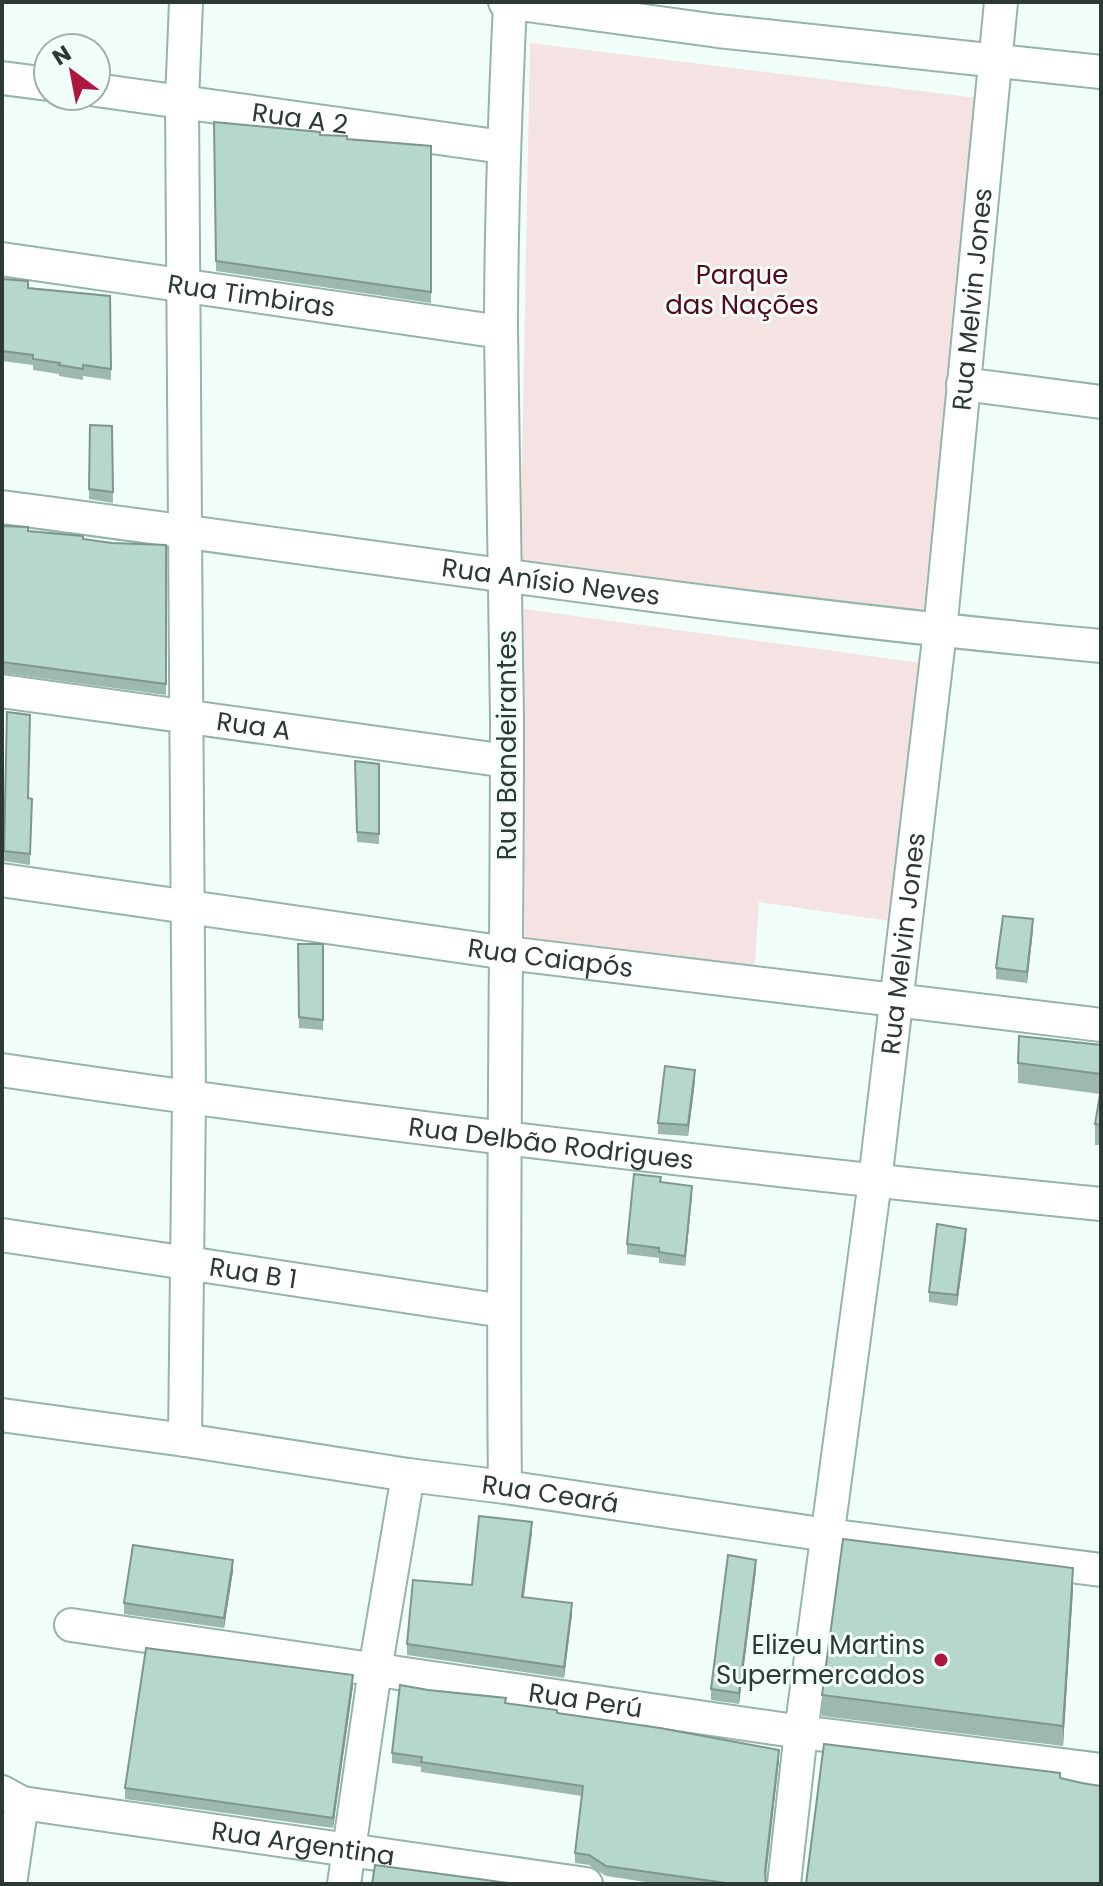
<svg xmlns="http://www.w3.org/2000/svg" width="1103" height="1886" font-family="Poppins,sans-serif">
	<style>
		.green { fill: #f5e3e4 }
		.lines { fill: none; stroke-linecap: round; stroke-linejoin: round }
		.minor-casing { stroke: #94b5a9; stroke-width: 36 }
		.minor { stroke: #fff; stroke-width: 32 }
		.wall { fill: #9db9af }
		.shaded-wall { fill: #7f968e }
		.building { fill: #b6d7cb; stroke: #7f968e; stroke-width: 2 }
		.poi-dot { fill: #ab1740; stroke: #f1fef9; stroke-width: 3 }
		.labels { text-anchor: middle; stroke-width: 6; stroke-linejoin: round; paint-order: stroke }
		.street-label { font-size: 26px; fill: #2c3934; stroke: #f1fef9 }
		.park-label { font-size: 26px; fill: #57071d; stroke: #f1fef9 }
		.poi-label { font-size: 26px; fill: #2c3934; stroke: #f1fef9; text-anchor: end }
	</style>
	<rect width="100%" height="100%" fill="#f1fef9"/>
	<g class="green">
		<polygon points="530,43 977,98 931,613 520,567"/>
		<polygon points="524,609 921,663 897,922 759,902 754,976 525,944"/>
	</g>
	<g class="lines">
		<defs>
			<g id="minor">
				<polyline points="505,2 718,31 1101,72"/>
				<polyline points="2,78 48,84"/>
				<path id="s1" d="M96 90 503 147"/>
				<path id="s2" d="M2 259 501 332"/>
				<polyline points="963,384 1101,402"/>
				<path id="s3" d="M2 507C368 555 733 612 1101 646"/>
				<path id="s4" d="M2 691 507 761"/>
				<path id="s5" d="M2 880 507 953 1101 1025"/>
				<path id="s6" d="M2 1070C367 1125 734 1167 1101 1204"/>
				<path id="s7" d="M2 1235 503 1311"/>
				<path id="s8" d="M2 1415 185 1440 408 1475 505 1487 827 1535 1101 1570"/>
				<polyline points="185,1440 189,1098 182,101 186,2"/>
				<path d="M505 1487C502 1231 507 975 507 719 506 589 502 460 501 331 501 221 505 112 510 3"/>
				<path id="s9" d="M71 1625 801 1732 1101 1770"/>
				<polyline points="2,1792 22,1803 10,1884"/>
				<path id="s10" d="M22 1803 586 1884"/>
				<polyline points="344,1884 375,1670 408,1475"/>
				<path id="s11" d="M784 1884 801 1732 875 1181 940 631 1001 2"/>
			</g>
		</defs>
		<use href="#minor" class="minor-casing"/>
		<use href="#minor" class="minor"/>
	</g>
	<g class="wall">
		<polygon points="214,122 320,135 347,139 431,146 431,303 216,271"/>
		<polygon points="2,279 28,288 110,296 111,380 83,376 83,380 59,376 59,374 33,370 33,365 2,361"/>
		<polygon points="90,425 112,426 113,503 89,499"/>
		<polygon points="2,526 28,531 112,543 166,545 166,695 2,673"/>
		<polygon points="7,712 28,798 32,799 30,865 4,861"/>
		<polygon points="355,761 379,764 379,844 357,842"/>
		<polygon points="1033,930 1027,983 996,979 996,968"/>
		<polygon points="298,944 323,944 323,1030 299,1028"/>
		<polygon points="1101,1045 1101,1145 1095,1145 1095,1124 1100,1094 1018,1083 1018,1063"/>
		<polygon points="695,1081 688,1136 658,1134 658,1123"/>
		<polygon points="692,1196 685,1266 659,1263 659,1258 627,1254 627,1244"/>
		<polygon points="966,1239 957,1306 929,1302 929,1292"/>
		<polygon points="532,1532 524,1597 572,1614 564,1678 407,1655 407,1644 472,1585"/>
		<polygon points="756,1570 739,1704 711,1700 711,1689"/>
		<polygon points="233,1571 224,1628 124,1614 124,1603"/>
		<polygon points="1073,1589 1063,1746 822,1716 822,1695"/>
		<polygon points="353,1686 333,1828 125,1799 125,1788"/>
		<polygon points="428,1690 506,1703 779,1760 766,1878 766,1884 659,1884 606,1876 589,1865 575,1863 575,1853 582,1796 421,1772 421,1767 392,1763 392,1753"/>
	</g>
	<g class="shaded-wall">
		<polygon points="1033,919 1033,930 1027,983 1027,972"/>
		<polygon points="695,1070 695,1081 688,1136 688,1125"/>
		<polygon points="692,1186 692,1196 685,1266 685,1256"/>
		<polygon points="966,1229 966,1239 957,1306 957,1295"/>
		<polygon points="532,1522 532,1532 522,1607 522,1597"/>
		<polygon points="233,1560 233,1571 224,1628 224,1618"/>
		<polygon points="756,1560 756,1570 739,1704 739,1693"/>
		<polygon points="1073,1568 1073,1589 1063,1746 1063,1726"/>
		<polygon points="572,1603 572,1614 564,1678 564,1667"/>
		<polygon points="353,1675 353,1686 333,1828 333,1818"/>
		<polygon points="779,1750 779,1760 765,1882 765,1871"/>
	</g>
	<g class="building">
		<polygon points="214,122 320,132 320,135 347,136 347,139 431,146 431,292 216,261"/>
		<polygon points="2,279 28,281 28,288 110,296 111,369 83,365 83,369 59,365 60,363 33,359 33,355 2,351"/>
		<polygon points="90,425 112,426 113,492 89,489"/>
		<polygon points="2,526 28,527 28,531 83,536 83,539 112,543 166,545 166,684 2,662"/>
		<polygon points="7,712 30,715 28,798 32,799 30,854 4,851"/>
		<polygon points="355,761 379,764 379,834 357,832"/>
		<polygon points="1003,916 1033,919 1027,972 996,968"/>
		<polygon points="298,944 323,944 323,1020 299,1017"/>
		<polygon points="1019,1036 1101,1045 1101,1074 1018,1063"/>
		<polygon points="665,1066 695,1070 688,1125 658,1123"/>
		<polygon points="1101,1089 1101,1125 1095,1124"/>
		<polygon points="634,1174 661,1177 660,1182 692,1186 685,1256 659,1252 659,1248 627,1244"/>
		<polygon points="937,1224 966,1229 957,1295 929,1292"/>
		<polygon points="479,1516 532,1522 522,1597 572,1603 564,1667 407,1644 413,1580 472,1585"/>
		<polygon points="843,1539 1073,1568 1063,1726 822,1695"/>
		<polygon points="133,1545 233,1560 224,1618 124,1603"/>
		<polygon points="728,1555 756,1560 739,1693 711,1689"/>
		<polygon points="146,1648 353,1675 333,1818 125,1788"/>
		<polygon points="400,1685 428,1690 506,1698 505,1703 557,1710 557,1713 660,1728 779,1750 765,1871 766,1884 733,1884 606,1866 589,1855 575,1853 583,1786 421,1762 422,1757 392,1753"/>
		<polygon points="824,1744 1060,1773 1060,1778 1082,1783 1101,1786 1101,1884 806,1884"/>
		<polygon points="375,1865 516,1884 372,1884"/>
	</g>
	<circle class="poi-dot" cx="941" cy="1660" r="8"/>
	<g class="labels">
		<g class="street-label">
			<text dy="9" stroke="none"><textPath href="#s1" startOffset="206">Rua A 2</textPath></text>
			<text dy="9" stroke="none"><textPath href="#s2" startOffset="252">Rua Timbiras</textPath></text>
			<text dy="9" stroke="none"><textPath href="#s11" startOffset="1596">Rua Melvin Jones</textPath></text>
			<text dy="9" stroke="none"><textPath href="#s3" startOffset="554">Rua Anísio Neves</textPath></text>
			<text dy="9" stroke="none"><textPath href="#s4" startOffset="254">Rua A</textPath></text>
			<text transform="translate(507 745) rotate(-90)" y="9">Rua Bandeirantes</text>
			<text dy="9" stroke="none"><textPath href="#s11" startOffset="948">Rua Melvin Jones</textPath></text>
			<text dy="9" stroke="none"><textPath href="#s5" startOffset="554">Rua Caiapós</textPath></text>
			<text dy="9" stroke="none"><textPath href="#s6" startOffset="554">Rua Delbão Rodrigues</textPath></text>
			<text dy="9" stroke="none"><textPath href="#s7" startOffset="254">Rua B 1</textPath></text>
			<text dy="9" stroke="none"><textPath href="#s8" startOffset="554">Rua Ceará</textPath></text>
			<text dy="9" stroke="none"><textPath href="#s9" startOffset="520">Rua Perú</textPath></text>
			<text dy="9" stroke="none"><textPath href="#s10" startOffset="284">Rua Argentina</textPath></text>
		</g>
		<g class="park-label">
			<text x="742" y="284">Parque<tspan x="742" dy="30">das Nações</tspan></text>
		</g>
		<g class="poi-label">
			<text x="925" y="1654">Elizeu Martins<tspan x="925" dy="30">Supermercados</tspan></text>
		</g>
	</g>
	<rect width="1103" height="1886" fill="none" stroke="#2c3934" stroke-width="8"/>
	<g transform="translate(72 72) rotate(328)"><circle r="38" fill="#f1fef9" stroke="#a2afaa" stroke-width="2"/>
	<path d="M0-6L14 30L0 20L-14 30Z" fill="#ab1740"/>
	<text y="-12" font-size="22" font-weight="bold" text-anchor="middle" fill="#2c3934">N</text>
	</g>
</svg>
